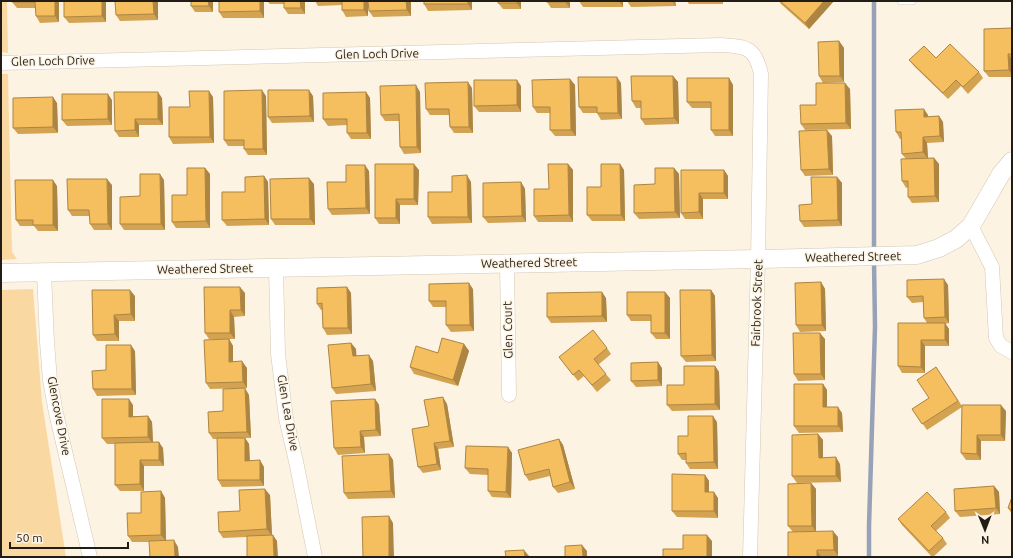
<svg xmlns="http://www.w3.org/2000/svg" width="1013" height="558" font-family="Ubuntu,sans-serif">
	<style>
		.green { fill: #fad8a2 }
		.lines { fill: none; stroke-linecap: round; stroke-linejoin: round }
		.stream { stroke: #97a2b8; stroke-width: 4.5 }
		.service-casing { stroke: #d3c7b3; stroke-width: 8 }
		.minor-casing { stroke: #d3c7b3; stroke-width: 15 }
		.tertiary-casing { stroke: #d3c7b3; stroke-width: 19 }
		.service { stroke: #fff; stroke-width: 7 }
		.minor { stroke: #fff; stroke-width: 14 }
		.tertiary { stroke: #fff; stroke-width: 18 }
		.wall { fill: #d3a352 }
		.shaded-wall { fill: #ac8542 }
		.building { fill: #f5be5f; stroke: #ac8542 }
		.labels { text-anchor: middle; stroke-width: 3; stroke-linejoin: round; paint-order: stroke }
		.street-label { font-size: 12px; fill: #211c15; stroke: #fdf3e3 }
	</style>
	<rect width="100%" height="100%" fill="#fdf3e3"/>
	<g class="green">
		<polygon points="1,1 7,1 8,53 1,52"/>
		<polygon points="1,74 8,74 12,252 17,259 1,260"/>
		<polygon points="33,289 42,402 66,557 1,557 1,290"/>
	</g>
	<g class="lines">
		<g class="stream">
			<polyline points="874,1 874,253"/>
			<polyline points="869,557 869,526 875,327 874,261"/>
		</g>
		<defs>
			<polyline id="service" points="901,1 912,1"/>
			<g id="minor">
				<path d="M1 63 722 45C747 47 755 47 761 74L758 259 750 557"/>
				<polyline points="971,226 992,267 996,338 1001,346 1012,352"/>
				<polyline points="507,264 509,395"/>
				<polyline points="276,268 278,354 286,418 297,466 315,557"/>
				<polyline points="44,272 47,342 50,380 56,413 90,557"/>
			</g>
			<polyline id="tertiary" points="1,273 758,259 917,255 939,248 956,239 971,226 1001,174 1012,161"/>
		</defs>
		<use href="#service" class="service-casing"/>
		<use href="#minor" class="minor-casing"/>
		<use href="#tertiary" class="tertiary-casing"/>
		<use href="#service" class="service"/>
		<use href="#minor" class="minor"/>
		<use href="#tertiary" class="tertiary"/>
	</g>
	<g class="wall">
		<polygon points="59,1 59,22 40,23 36,16 36,8 17,8 12,2"/>
		<polygon points="64,1 106,1 106,22 69,23 64,17"/>
		<polygon points="158,1 158,20 120,21 116,15"/>
		<polygon points="213,1 213,12 195,12 191,6"/>
		<polygon points="219,1 264,1 264,18 223,18 219,12"/>
		<polygon points="267,1 305,1 305,14 288,14 284,8 284,4 270,4"/>
		<polygon points="315,1 368,1 368,16 346,17 342,10 342,5 318,6"/>
		<polygon points="411,1 411,16 373,17 369,11"/>
		<polygon points="424,1 472,1 472,10 428,11 424,4"/>
		<polygon points="521,1 521,9 503,9 498,3"/>
		<polygon points="547,1 570,1 570,8 551,8 547,2"/>
		<polygon points="579,1 623,1 623,7 583,7"/>
		<polygon points="627,1 675,1 676,6 631,7"/>
		<polygon points="687,1 723,1 723,4 689,4"/>
		<polygon points="779,1 834,1 809,29 781,4"/>
		<polygon points="1012,28 1012,77 989,77 984,71"/>
		<polygon points="839,41 844,48 844,82 823,83 819,76"/>
		<polygon points="936,58 979,72 983,78 968,94 961,86 948,99 914,66 909,60"/>
		<polygon points="673,76 678,82 679,124 645,125 641,119 641,108 636,108 632,101"/>
		<polygon points="729,78 733,85 733,136 715,136 711,130 711,108 692,108 687,102"/>
		<polygon points="570,79 575,85 576,136 555,136 550,130 550,113 537,113 533,107"/>
		<polygon points="621,83 622,119 601,120 597,113 583,113 579,107"/>
		<polygon points="521,86 521,112 479,112 474,106"/>
		<polygon points="472,88 473,133 454,133 450,127 449,115 430,115 426,109"/>
		<polygon points="850,89 851,129 805,130 801,124"/>
		<polygon points="366,92 370,98 371,139 351,139 347,133 347,125 328,126 323,119"/>
		<polygon points="420,92 421,153 404,154 400,147 399,121 385,121 381,115"/>
		<polygon points="266,96 267,155 248,155 244,149 244,146 228,146 224,140"/>
		<polygon points="313,96 314,122 272,123 268,117"/>
		<polygon points="213,97 214,143 173,144 169,137 190,107"/>
		<polygon points="162,98 163,125 139,125 139,137 119,137 115,131"/>
		<polygon points="112,100 112,125 67,126 62,120"/>
		<polygon points="57,103 58,133 18,134 13,128"/>
		<polygon points="928,115 928,117 939,116 943,122 944,142 927,143 928,158 934,158 939,164 939,202 912,203 908,197 908,187 906,188 902,181 906,159 902,154 901,139 900,139 896,132"/>
		<polygon points="832,136 833,175 805,176 801,170"/>
		<polygon points="568,164 573,170 573,222 538,222 534,216 549,189"/>
		<polygon points="620,164 624,170 625,221 592,221 587,215 601,187"/>
		<polygon points="205,168 210,174 210,228 176,228 172,222 187,195"/>
		<polygon points="674,168 679,174 680,218 639,219 634,213 655,184"/>
		<polygon points="419,170 418,205 400,205 400,224 379,224 375,218"/>
		<polygon points="681,170 724,170 728,176 728,199 703,199 703,219 685,219 681,213"/>
		<polygon points="369,171 370,214 332,215 328,209 346,182"/>
		<polygon points="264,176 268,182 269,225 227,226 222,220 245,192"/>
		<polygon points="837,177 842,183 842,226 804,227 800,221"/>
		<polygon points="164,180 165,230 124,230 120,224 140,196"/>
		<polygon points="471,182 472,223 432,224 428,217"/>
		<polygon points="521,182 525,189 526,222 488,223 483,217"/>
		<polygon points="314,184 315,225 275,225 271,219"/>
		<polygon points="112,185 112,230 94,230 90,224 90,216 72,216 68,210"/>
		<polygon points="57,186 58,231 38,231 34,226 20,226 16,220"/>
		<polygon points="821,282 825,289 826,331 800,332 796,325"/>
		<polygon points="948,285 949,323 945,324 949,329 949,346 925,346 925,373 902,373 898,366 927,323 924,318 923,302 912,303 907,297"/>
		<polygon points="347,287 351,293 352,334 327,335 323,328 322,310 321,310 317,304"/>
		<polygon points="473,289 474,331 451,332 446,325 446,307 433,307 429,301"/>
		<polygon points="711,290 715,296 716,361 686,362 681,356"/>
		<polygon points="665,292 670,298 670,339 656,339 651,333 651,321 631,321 627,315"/>
		<polygon points="245,293 245,316 234,317 235,339 209,339 205,333"/>
		<polygon points="135,296 135,321 119,321 119,341 97,341 93,335"/>
		<polygon points="606,298 607,322 551,323 547,317"/>
		<polygon points="229,339 233,346 233,362 247,368 247,388 210,389 206,383"/>
		<polygon points="825,339 825,380 798,381 794,374"/>
		<polygon points="351,343 356,349 356,356 373,361 376,391 336,394 332,388"/>
		<polygon points="464,344 469,351 458,386 414,374 410,367 438,353"/>
		<polygon points="607,348 611,354 598,365 611,380 597,392 584,376 578,381 559,357"/>
		<polygon points="135,351 136,395 97,396 93,389"/>
		<polygon points="715,366 719,372 720,410 672,411 667,405 684,385"/>
		<polygon points="936,367 962,406 1006,411 1005,441 981,441 981,460 966,460 961,453 962,407 927,430 912,409 929,398"/>
		<polygon points="662,368 662,386 636,387 631,381"/>
		<polygon points="823,384 827,390 827,407 842,413 843,432 799,433 794,426"/>
		<polygon points="249,395 251,438 245,438 249,444 250,461 264,467 264,486 222,487 218,480 217,439 213,439 209,433 223,411"/>
		<polygon points="375,399 379,405 381,436 364,437 365,453 338,455 334,448"/>
		<polygon points="447,404 454,447 438,449 441,470 423,473 418,467 429,426"/>
		<polygon points="133,405 133,416 148,416 152,422 153,442 163,448 164,466 144,466 144,491 120,491 115,485 115,444 107,444 102,438"/>
		<polygon points="717,422 718,469 690,469 686,463 686,460 682,460 678,454 688,436"/>
		<polygon points="818,434 823,440 823,458 840,464 841,482 797,483 792,476"/>
		<polygon points="559,439 563,445 575,489 558,493 553,487 550,476 529,481 525,475"/>
		<polygon points="508,447 512,453 511,498 492,497 488,491 488,475 470,474 465,468"/>
		<polygon points="389,454 393,460 395,498 348,499 344,493"/>
		<polygon points="705,475 709,481 709,492 718,498 718,518 677,517 672,511"/>
		<polygon points="811,483 816,489 816,532 838,537 838,556 788,557 793,532 788,526"/>
		<polygon points="994,486 999,492 1000,514 960,517 955,511"/>
		<polygon points="161,491 165,498 166,541 178,547 149,542 132,542 128,536 141,513"/>
		<polygon points="270,495 272,535 277,541 247,537 223,538 219,532 240,511"/>
		<polygon points="1012,497 1012,514 1008,508"/>
		<polygon points="946,512 950,518 936,531 943,538 947,544 933,557 932,557 902,525 898,519"/>
	</g>
	<g class="shaded-wall">
		<polygon points="55,1 59,1 59,22 55,16"/>
		<polygon points="102,1 106,1 106,22 102,16"/>
		<polygon points="153,1 158,1 158,20 154,14"/>
		<polygon points="208,1 213,1 213,12 209,6"/>
		<polygon points="260,1 264,1 264,18 260,11"/>
		<polygon points="300,1 305,1 305,14 301,8"/>
		<polygon points="364,1 368,1 368,16 364,10"/>
		<polygon points="406,1 411,1 411,16 407,10"/>
		<polygon points="468,1 472,1 472,10 468,4"/>
		<polygon points="517,1 521,1 521,9 517,3"/>
		<polygon points="565,1 570,1 570,8 565,2"/>
		<polygon points="619,1 623,1 623,7"/>
		<polygon points="672,1 675,1 676,6"/>
		<polygon points="824,1 834,1 809,29 805,23"/>
		<polygon points="839,41 844,48 844,82 840,76"/>
		<polygon points="1008,54 1012,60 1012,75 1009,70"/>
		<polygon points="673,76 678,82 679,124 674,118"/>
		<polygon points="617,77 621,83 622,119 618,113"/>
		<polygon points="729,78 733,85 733,136 729,130"/>
		<polygon points="570,79 575,85 576,136 571,130"/>
		<polygon points="517,80 521,86 521,112 517,105"/>
		<polygon points="468,82 472,88 473,133 469,127"/>
		<polygon points="845,83 850,89 851,129 846,123"/>
		<polygon points="416,85 420,92 421,153 417,147"/>
		<polygon points="262,90 266,96 267,155 263,149"/>
		<polygon points="309,90 313,96 314,122 310,116"/>
		<polygon points="209,91 213,97 214,143 210,137"/>
		<polygon points="158,92 162,98 163,125 158,119"/>
		<polygon points="366,92 370,98 371,139 367,133"/>
		<polygon points="108,94 112,100 112,125 108,119"/>
		<polygon points="53,97 57,103 58,133 53,127"/>
		<polygon points="924,109 928,115 928,123 924,117"/>
		<polygon points="939,116 943,122 944,142 940,136"/>
		<polygon points="135,119 139,125 139,137 135,130"/>
		<polygon points="827,130 832,136 833,175 829,169"/>
		<polygon points="923,137 927,143 928,159 923,152"/>
		<polygon points="934,158 939,164 939,202 935,196"/>
		<polygon points="414,164 419,170 418,205 414,199"/>
		<polygon points="568,164 573,170 573,222 569,215"/>
		<polygon points="620,164 624,170 625,221 621,215"/>
		<polygon points="365,165 369,171 370,214 366,208"/>
		<polygon points="205,168 210,174 210,228 206,221"/>
		<polygon points="674,168 679,174 680,218 675,212"/>
		<polygon points="724,170 728,176 728,199 724,193"/>
		<polygon points="160,174 164,180 165,230 161,224"/>
		<polygon points="467,175 471,182 472,223 468,217"/>
		<polygon points="264,176 268,182 269,225 265,219"/>
		<polygon points="837,177 842,183 842,226 838,220"/>
		<polygon points="309,178 314,184 315,225 310,219"/>
		<polygon points="107,179 112,185 112,230 108,224"/>
		<polygon points="53,180 57,186 58,231 53,225"/>
		<polygon points="521,182 525,189 526,222 522,216"/>
		<polygon points="699,193 703,199 703,219 699,212"/>
		<polygon points="396,199 400,205 400,224 396,218"/>
		<polygon points="944,279 948,285 949,323 945,317"/>
		<polygon points="821,282 825,289 826,331 822,325"/>
		<polygon points="469,283 473,289 474,331 470,325"/>
		<polygon points="240,287 245,293 245,316 241,310"/>
		<polygon points="347,287 351,293 352,334 348,328"/>
		<polygon points="130,290 135,296 135,321 131,314"/>
		<polygon points="711,290 715,296 716,361 712,355"/>
		<polygon points="602,292 606,298 607,322 602,316"/>
		<polygon points="665,292 670,298 670,339 665,333"/>
		<polygon points="230,310 234,317 235,339 230,333"/>
		<polygon points="114,315 119,321 119,341 115,334"/>
		<polygon points="945,323 949,329 949,346 945,340"/>
		<polygon points="820,333 825,339 825,380 821,374"/>
		<polygon points="229,339 233,346 233,368 229,362"/>
		<polygon points="921,340 925,346 925,373 921,367"/>
		<polygon points="351,343 356,349 357,363 353,356"/>
		<polygon points="464,344 469,351 458,386 453,380"/>
		<polygon points="131,345 135,351 136,395 132,389"/>
		<polygon points="369,355 373,361 376,391 371,384"/>
		<polygon points="242,361 247,368 247,388 243,382"/>
		<polygon points="658,362 662,368 662,386 658,380"/>
		<polygon points="715,366 719,372 720,410 715,404"/>
		<polygon points="823,384 827,390 827,414 823,407"/>
		<polygon points="245,388 249,395 251,438 247,432"/>
		<polygon points="443,397 447,404 454,447 450,441"/>
		<polygon points="129,399 133,405 133,423 129,417"/>
		<polygon points="375,399 379,405 381,436 376,430"/>
		<polygon points="1001,405 1006,411 1005,441 1001,435"/>
		<polygon points="838,407 842,413 843,432 838,426"/>
		<polygon points="148,416 152,422 153,444 148,437"/>
		<polygon points="713,416 717,422 718,469 714,462"/>
		<polygon points="360,431 364,437 365,453 361,447"/>
		<polygon points="818,434 823,440 823,464 819,458"/>
		<polygon points="977,435 981,441 981,460 977,454"/>
		<polygon points="245,438 249,444 250,467 245,461"/>
		<polygon points="559,439 563,445 575,489 570,482"/>
		<polygon points="159,442 163,448 164,466 159,460"/>
		<polygon points="434,443 438,449 441,470 437,464"/>
		<polygon points="508,447 512,453 511,498 506,492"/>
		<polygon points="389,454 393,460 395,498 391,491"/>
		<polygon points="836,457 840,464 841,482 836,476"/>
		<polygon points="140,460 144,466 144,491 140,484"/>
		<polygon points="260,460 264,467 264,486 260,480"/>
		<polygon points="705,475 709,481 709,498 705,492"/>
		<polygon points="811,483 816,489 816,532 812,526"/>
		<polygon points="994,486 999,492 1000,514 996,508"/>
		<polygon points="265,489 270,495 272,536 267,529"/>
		<polygon points="161,491 165,498 166,541 161,535"/>
		<polygon points="714,492 718,498 718,518 714,511"/>
		<polygon points="389,516 393,523 394,557 389,557"/>
		<polygon points="833,531 838,537 838,556 834,550"/>
		<polygon points="273,535 277,541 278,557 274,557"/>
		<polygon points="707,535 712,541 712,557 707,557"/>
		<polygon points="174,540 178,547 179,557 175,557"/>
		<polygon points="582,545 587,551 587,557 583,557"/>
		<polygon points="524,550 529,556 529,557 525,557"/>
		<polygon points="817,550 821,557 817,557"/>
	</g>
	<g class="building">
		<polygon points="12,1 55,1 55,16 36,16 35,2 12,2"/>
		<polygon points="64,1 102,1 102,16 64,17"/>
		<polygon points="115,1 153,1 154,14 116,15"/>
		<polygon points="191,1 208,1 209,6 191,6"/>
		<polygon points="219,1 260,1 260,11 219,12"/>
		<polygon points="284,1 300,1 301,8 284,8"/>
		<rect x="342" y="1" width="22" height="9"/>
		<polygon points="368,1 406,1 407,10 369,11"/>
		<rect x="424" y="1" width="44" height="3"/>
		<rect x="498" y="1" width="19" height="2"/>
		<rect x="547" y="1" width="18" height="1"/>
		<polygon points="780,1 824,1 805,23"/>
		<polygon points="1012,28 1012,54 1008,54 1009,70 984,71 984,29"/>
		<polygon points="839,41 840,76 819,76 818,42"/>
		<polygon points="950,44 979,72 963,87 956,80 943,93 909,60 924,46 936,58"/>
		<polygon points="631,76 673,76 674,118 641,119 641,101 632,101"/>
		<polygon points="578,77 617,77 618,113 597,113 597,107 579,107"/>
		<polygon points="687,78 729,78 729,130 711,130 711,102 687,102"/>
		<polygon points="570,79 571,130 550,130 550,107 533,107 532,80"/>
		<polygon points="474,80 517,80 517,105 474,106"/>
		<polygon points="468,82 469,127 450,127 449,109 426,109 425,83"/>
		<polygon points="816,83 845,83 846,123 801,124 800,105 816,105"/>
		<polygon points="416,85 417,147 400,147 399,114 381,115 380,86"/>
		<polygon points="262,90 263,149 244,149 244,140 224,140 224,91"/>
		<polygon points="268,90 309,90 310,116 268,117"/>
		<polygon points="189,91 209,91 210,137 169,137 169,107 190,107"/>
		<polygon points="114,92 158,92 158,119 135,119 135,130 115,131"/>
		<polygon points="366,92 367,133 347,133 347,119 323,119 323,93"/>
		<polygon points="62,94 108,94 108,119 62,120"/>
		<polygon points="53,97 53,127 13,128 13,98"/>
		<polygon points="924,109 924,117 939,116 940,136 923,137 923,152 902,154 901,132 896,132 895,110"/>
		<polygon points="827,130 829,169 801,170 799,131"/>
		<polygon points="934,158 935,196 908,197 908,181 902,181 901,159"/>
		<polygon points="375,164 414,164 414,199 396,199 396,218 375,218"/>
		<polygon points="548,164 568,164 569,215 534,216 534,189 549,189"/>
		<polygon points="601,164 620,164 621,215 587,215 587,187 601,187"/>
		<polygon points="346,165 365,165 366,208 328,209 327,182 346,182"/>
		<polygon points="187,168 205,168 206,221 172,222 172,195 187,195"/>
		<polygon points="655,168 674,168 675,212 634,213 634,185 655,184"/>
		<polygon points="681,170 724,170 724,193 699,193 699,212 681,213"/>
		<polygon points="140,174 160,174 161,224 120,224 120,197 140,196"/>
		<polygon points="467,175 468,217 428,217 428,192 452,192 452,176"/>
		<polygon points="264,176 265,219 222,220 222,192 245,192 245,177"/>
		<polygon points="811,177 837,177 838,220 800,221 799,205 812,204"/>
		<polygon points="309,178 310,219 271,219 270,179"/>
		<polygon points="67,179 107,179 108,224 90,224 89,210 68,210"/>
		<polygon points="15,180 53,180 53,225 33,225 33,220 16,220"/>
		<polygon points="521,182 522,216 483,217 483,183"/>
		<polygon points="944,279 945,317 924,318 923,296 907,297 907,280"/>
		<polygon points="821,282 822,325 796,325 795,283"/>
		<polygon points="469,283 470,325 446,325 446,301 429,301 429,284"/>
		<polygon points="204,287 240,287 241,310 230,310 230,333 205,333"/>
		<polygon points="347,287 348,328 323,328 322,303 317,304 317,288"/>
		<polygon points="92,290 130,290 131,314 114,315 115,334 93,335"/>
		<polygon points="680,290 711,290 712,355 681,356"/>
		<polygon points="602,292 602,316 547,317 547,293"/>
		<polygon points="627,292 665,292 665,333 651,333 651,315 627,315"/>
		<polygon points="898,323 945,323 945,340 921,340 921,367 898,366"/>
		<polygon points="593,330 607,348 594,359 606,374 592,385 579,370 573,375 559,357"/>
		<polygon points="793,333 820,333 821,374 794,374"/>
		<polygon points="442,338 464,344 453,380 410,367 416,346 438,353"/>
		<polygon points="229,339 229,362 242,361 243,382 206,383 204,340"/>
		<polygon points="351,343 353,356 369,355 371,384 332,388 328,345"/>
		<polygon points="106,345 131,345 132,389 93,389 92,371 106,370"/>
		<polygon points="658,362 658,380 631,381 631,363"/>
		<polygon points="684,366 715,366 715,404 667,405 667,385 684,385"/>
		<polygon points="936,367 958,401 922,424 912,409 929,398 917,380"/>
		<polygon points="794,384 823,384 823,407 838,407 838,426 794,426"/>
		<polygon points="245,388 247,432 209,433 208,412 223,411 223,389"/>
		<polygon points="443,397 450,441 434,443 437,464 418,467 412,429 429,426 424,400"/>
		<polygon points="102,399 129,399 129,417 148,416 148,437 102,438"/>
		<polygon points="375,399 376,430 360,431 361,447 334,448 331,401"/>
		<polygon points="962,405 1001,405 1001,435 977,435 977,454 961,453"/>
		<polygon points="688,416 713,416 714,462 686,463 686,453 678,454 678,436 688,436"/>
		<polygon points="818,434 819,458 836,457 836,476 792,476 792,435"/>
		<polygon points="217,438 245,438 245,461 260,460 260,480 218,480"/>
		<polygon points="559,439 570,482 553,487 549,469 525,475 518,450"/>
		<polygon points="159,442 159,460 140,460 140,484 115,485 115,443"/>
		<polygon points="466,446 508,447 506,492 488,491 488,469 465,468"/>
		<polygon points="389,454 391,491 344,493 342,456"/>
		<polygon points="672,474 705,475 705,492 714,492 714,511 672,511"/>
		<polygon points="811,483 812,526 788,526 788,484"/>
		<polygon points="994,486 996,508 955,511 954,489"/>
		<polygon points="265,489 267,529 219,532 218,512 240,511 239,490"/>
		<polygon points="161,491 161,535 128,536 127,513 141,513 141,492"/>
		<polygon points="927,492 946,512 931,526 943,538 929,551 898,519"/>
		<polygon points="1012,497 1012,510 1008,508"/>
		<polygon points="389,516 389,557 363,557 362,517"/>
		<polygon points="833,531 834,550 817,550 817,557 788,557 788,532"/>
		<polygon points="273,535 274,557 247,557 247,536"/>
		<polygon points="683,535 707,535 707,557 663,557 663,549 683,549"/>
		<polygon points="174,540 175,557 150,557 149,541"/>
		<polygon points="582,545 583,557 565,557 565,546"/>
		<polygon points="524,550 525,557 506,557 505,551"/>
	</g>
	<g class="labels">
		<g class="street-label">
			<text transform="translate(377 54) rotate(-1)" y="4">Glen Loch Drive</text>
			<text transform="translate(53 61) rotate(-1)" y="4">Glen Loch Drive</text>
			<text transform="translate(853 257) rotate(-1)" y="4">Weathered Street</text>
			<text transform="translate(529 263) rotate(-1)" y="4">Weathered Street</text>
			<text transform="translate(205 269) rotate(-1)" y="4">Weathered Street</text>
			<text transform="translate(757 303) rotate(-88)" y="4">Fairbrook Street</text>
			<text transform="translate(508 330) rotate(-91)" y="4">Glen Court</text>
			<text transform="translate(288 413) rotate(80)" y="4">Glen Lea Drive</text>
			<text transform="translate(59 416) rotate(79)" y="4">Glencove Drive</text>
		</g>
	</g>
	<rect width="1013" height="558" fill="none" stroke="#211c15" stroke-width="4"/>
	<g transform="translate(985 530) rotate(179)" stroke="#fdf3e3" stroke-width="3" paint-order="stroke">
	<path d="M0-3L7 15L0 10L-7 15Z" fill="#211c15"/>
	<text y="-6" font-size="11" font-weight="bold" text-anchor="middle" fill="#211c15">N</text>
	</g>
	<path d="M10 542v6h118v-6" fill="none" stroke="#211c15" stroke-width="2"/>
	<text x="16" y="542" font-size="12" fill="#211c15" stroke="#fdf3e3" stroke-width="3" paint-order="stroke">50 m</text>
</svg>
